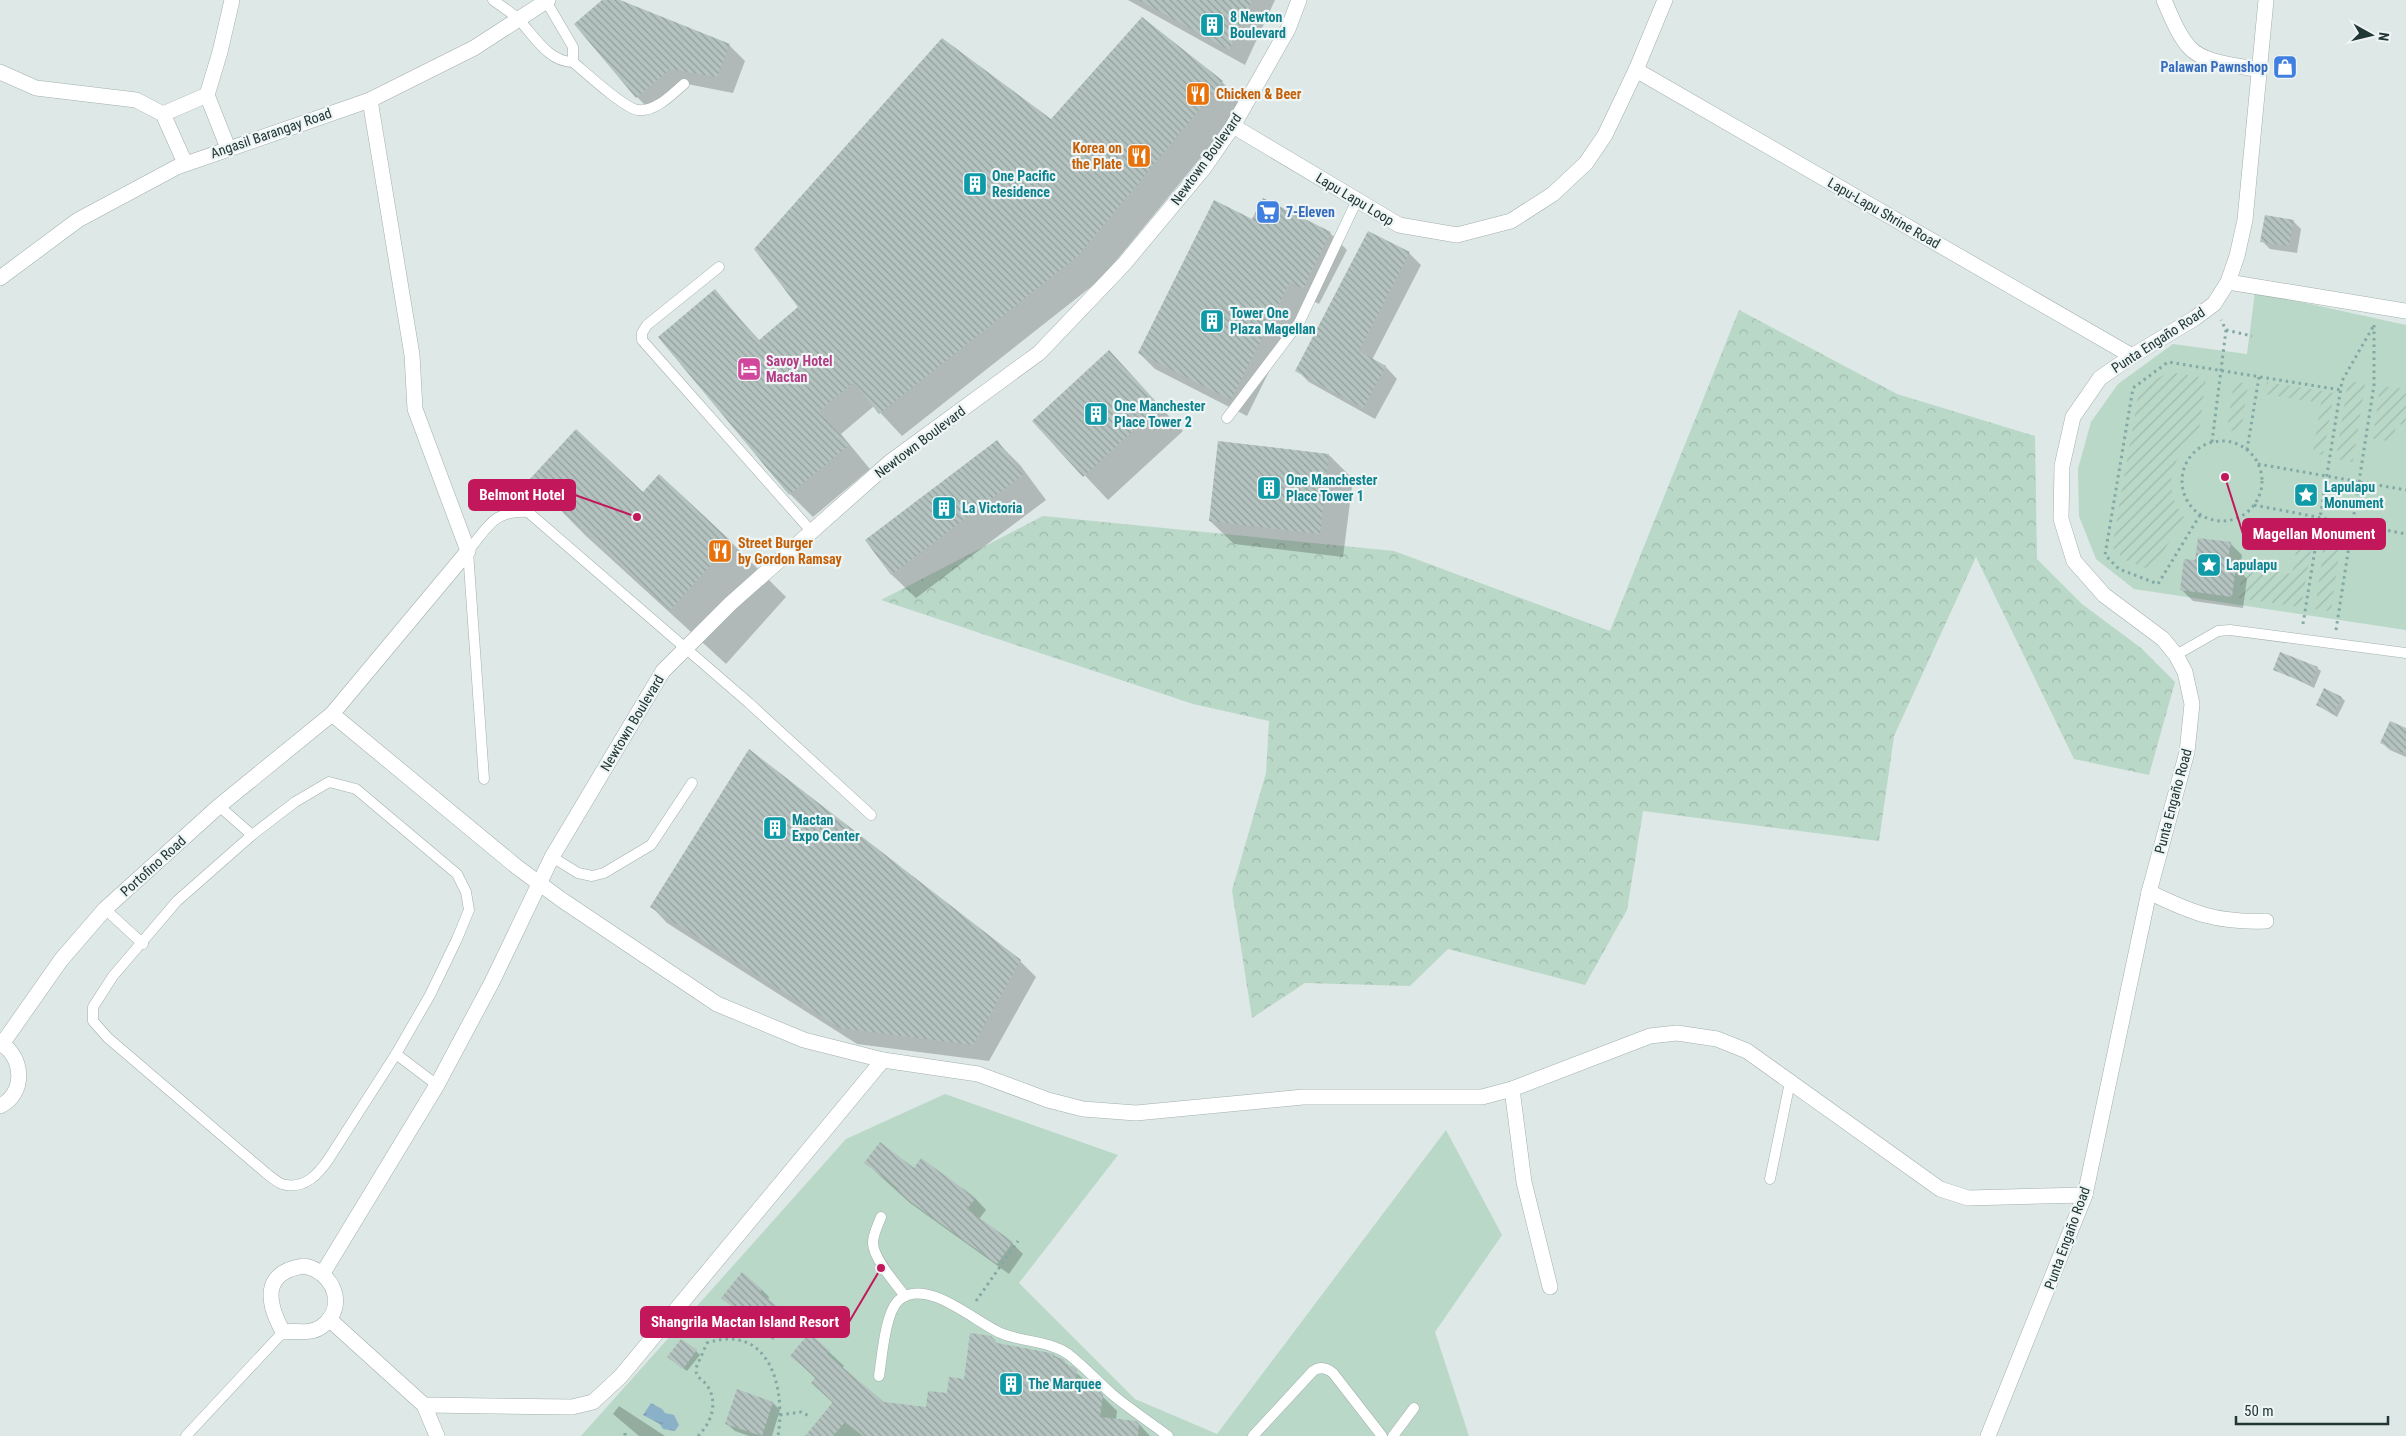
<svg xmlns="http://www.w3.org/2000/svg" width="2406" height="1436" font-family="'Roboto Condensed',sans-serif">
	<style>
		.forest { fill: url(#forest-crowns) }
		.park { fill: #b9d8c8 }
		.garden { fill: url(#garden-furrows) }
		.water { fill: url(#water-ripples) }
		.shadow { fill: #0003 }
		.building { fill: url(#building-back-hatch) }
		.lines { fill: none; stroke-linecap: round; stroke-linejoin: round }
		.service-casing { stroke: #a2afae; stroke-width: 11 }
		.minor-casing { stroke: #a2afae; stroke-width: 16 }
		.tertiary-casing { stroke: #a2afae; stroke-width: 16 }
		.path { stroke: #82a9a6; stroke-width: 3; stroke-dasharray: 2.5 4; stroke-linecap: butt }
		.service { stroke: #fff; stroke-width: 10 }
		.minor { stroke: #fff; stroke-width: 15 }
		.tertiary { stroke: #fff; stroke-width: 15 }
		.labels { text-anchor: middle; stroke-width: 4.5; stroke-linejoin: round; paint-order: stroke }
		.culture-label { font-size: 14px; font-weight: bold; fill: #0d838f; stroke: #eef5f4; text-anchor: start }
		.shop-label { font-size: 14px; font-weight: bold; fill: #366cbe; stroke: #eef5f4; text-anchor: end }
		.food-label { font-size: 14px; font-weight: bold; fill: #c56008; stroke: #eef5f4; text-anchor: start }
		.street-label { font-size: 14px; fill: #213736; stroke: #eef5f4 }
		.hotel-label { font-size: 14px; font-weight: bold; fill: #b23c85; stroke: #eef5f4; text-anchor: start }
		.leader { fill: none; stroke: #c2185b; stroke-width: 2 }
		.callout-dot { fill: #c2185b; stroke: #eef5f4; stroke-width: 2 }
		.callout { fill: #c2185b; stroke: #c2185b; stroke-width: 2 }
		.callout-label { font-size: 15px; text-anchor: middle; font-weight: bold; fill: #fff }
	</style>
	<defs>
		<pattern id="forest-crowns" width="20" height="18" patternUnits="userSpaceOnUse" patternTransform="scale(1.25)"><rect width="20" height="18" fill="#b9d8c8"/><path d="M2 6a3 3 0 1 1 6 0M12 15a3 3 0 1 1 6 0" fill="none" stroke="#9fbaac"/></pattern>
		<pattern id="garden-furrows" width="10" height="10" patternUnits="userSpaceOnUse" patternTransform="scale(1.25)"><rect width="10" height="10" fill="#b9d8c8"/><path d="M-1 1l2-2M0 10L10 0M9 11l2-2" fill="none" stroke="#9fbaac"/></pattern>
		<pattern id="water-ripples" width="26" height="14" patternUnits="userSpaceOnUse" patternTransform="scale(1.25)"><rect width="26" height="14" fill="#8bb1c9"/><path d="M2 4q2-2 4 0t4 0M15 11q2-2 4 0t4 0" fill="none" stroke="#7191a4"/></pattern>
		<pattern id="building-back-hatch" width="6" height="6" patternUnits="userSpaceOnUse" patternTransform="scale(1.25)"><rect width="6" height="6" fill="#b4c3c0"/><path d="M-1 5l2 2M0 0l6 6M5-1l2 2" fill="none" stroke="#929f9d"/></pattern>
	</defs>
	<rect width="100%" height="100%" fill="#dee8e6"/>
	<polygon class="forest" points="1739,310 1897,394 2035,436 2037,559 2082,604 2141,648 2175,682 2149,775 2074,759 1976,557 1894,736 1879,841 1643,811 1627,910 1585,985 1448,949 1410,986 1305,983 1252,1018 1232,890 1266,773 1269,721 1193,704 881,600 1043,516 1394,551 1610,631"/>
	<g class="park">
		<polygon points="2255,292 2406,325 2406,630 2134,589 2096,559 2079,516 2078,469 2091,422 2118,384 2173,344 2247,354"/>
		<polygon points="945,1094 1118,1155 1019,1283 1135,1399 1217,1434 1446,1130 1502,1235 1435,1332 1469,1436 581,1436 846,1139"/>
	</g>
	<g class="garden">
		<path d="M2168 372 2206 378 2198 437C2170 456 2161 491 2185 518L2151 570 2125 560 2112 547 2139 391Z"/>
		<polygon points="2348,381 2365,384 2353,462 2336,459"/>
		<polygon points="2234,382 2248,384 2241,432 2227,430"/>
		<polygon points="2267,382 2334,393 2323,455 2313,453 2321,403 2265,394"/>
		<polygon points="2380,386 2406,389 2406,426 2396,423 2394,442 2373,439"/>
		<polygon points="2300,529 2314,532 2301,607 2238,598 2243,567 2292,574"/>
		<polygon points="2326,532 2342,534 2331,611 2315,609"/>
	</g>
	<polygon class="water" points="651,1403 662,1409 665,1413 674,1415 679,1425 675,1431 663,1429 660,1424 643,1415"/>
	<g class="shadow">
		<polygon points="604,0 616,0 729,45 745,61 733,93 687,84 653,113 637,97"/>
		<polygon points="1128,0 1275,0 1245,65"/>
		<polygon points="1142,18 1222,82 1245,104 1101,279 902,436 874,406 841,434 870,469 813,517 790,494 660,337 715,291 760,341 1051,121"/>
		<polygon points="1263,200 1331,234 1347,250 1319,304 1306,297 1247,416 1155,369 1139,353 1252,221"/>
		<polygon points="2293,221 2301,229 2297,253 2270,249 2262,241"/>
		<polygon points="1369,232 1409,253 1421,265 1372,360 1386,367 1397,379 1375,419 1309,382 1297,370"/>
		<polygon points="1109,352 1183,431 1108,500 1034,421"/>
		<polygon points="997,442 1020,465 1046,500 916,598 892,575 866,540"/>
		<polygon points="1220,442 1329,455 1353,479 1343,557 1234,544 1210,521"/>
		<polygon points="531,480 643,493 732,543 786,597 726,664 585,535"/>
		<polygon points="2230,543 2242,555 2240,571 2247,579 2243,608 2193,601 2181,589 2196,562"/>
		<polygon points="2317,668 2321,671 2314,688 2275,669"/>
		<polygon points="2342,698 2345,701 2337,717 2317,705"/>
		<polygon points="2406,730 2406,757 2390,750 2382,743"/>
		<polygon points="652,907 1020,961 1036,977 989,1061 857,1044 667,923"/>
		<polygon points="866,1163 915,1170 975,1198 986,1210 979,1219 1012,1243 1023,1254 1009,1274 910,1203"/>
		<polygon points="743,1274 762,1290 769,1297 768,1300 790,1320 773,1340 723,1298"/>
		<polygon points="998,1345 1053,1355 1061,1359 1091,1386 1090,1392 1099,1393 1117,1411 1116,1420 1139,1424 1150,1436 807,1436 834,1404 812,1383 816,1379 792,1356 829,1352 844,1366 842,1368 884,1403 927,1408 965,1380"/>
		<polygon points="696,1351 700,1355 687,1371 672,1360"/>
		<polygon points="773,1403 780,1410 772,1436 749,1436 735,1431 727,1424"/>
		<polygon points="619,1406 665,1436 639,1436 613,1414"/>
	</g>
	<g class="building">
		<polygon points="602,0 620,0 730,44 717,77 670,69 636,98 574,24"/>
		<polygon points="1139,0 1252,0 1229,50"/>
		<polygon points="1142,17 1223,81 1078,256 879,414 854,382 819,411 849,445 789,495 658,337 715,289 758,341 798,307 754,249 942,38 1051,119"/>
		<polygon points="1263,198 1331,232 1303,289 1290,282 1231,400 1138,353 1214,200 1252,219"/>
		<polygon points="2265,215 2294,220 2289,246 2260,242"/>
		<polygon points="1368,231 1410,252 1359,351 1386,366 1363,408 1295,371"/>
		<polygon points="1109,350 1160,406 1083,477 1032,421"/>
		<polygon points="576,429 643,492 659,474 732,542 670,610 529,480"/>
		<polygon points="997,440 1023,475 891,575 865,540"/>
		<polygon points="1218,441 1329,454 1320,534 1209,521"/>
		<polygon points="2198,538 2231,542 2227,565 2236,566 2232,597 2180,590 2184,559 2195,560"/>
		<polygon points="2280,652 2318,667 2310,685 2273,670"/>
		<polygon points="2324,688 2342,697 2334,714 2316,705"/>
		<polygon points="2390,721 2406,728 2406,754 2380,743"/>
		<polygon points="749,749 1021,960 973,1045 840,1028 650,907"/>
		<polygon points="880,1142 914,1168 921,1158 976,1198 967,1209 1013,1242 997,1264 897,1192 899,1189 864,1163"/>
		<polygon points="742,1272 762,1289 760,1292 784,1312 765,1333 721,1298"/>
		<polygon points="809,1333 830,1351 827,1354 884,1402 926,1407 928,1391 947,1393 949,1377 964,1379 970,1333 991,1336 997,1343 1050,1353 1054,1354 1053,1357 1064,1359 1067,1366 1072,1366 1077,1370 1075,1389 1100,1392 1103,1395 1100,1417 1136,1421 1139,1424 1138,1436 863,1436 845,1422 833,1436 805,1436 833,1402 811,1383 816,1377 790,1356"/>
		<polygon points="681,1339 697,1350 683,1369 667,1357"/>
		<polygon points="737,1389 773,1402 762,1436 725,1424"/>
	</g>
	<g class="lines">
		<defs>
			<g id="service">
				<path d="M493 0C501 6 511 12 518 19 534 35 548 62 573 62"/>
				<path d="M546 1 573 47V62C585 72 625 109 638 110 656 112 672 94 684 84"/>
				<polyline points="719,267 647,325 642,333 642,340 812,532"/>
				<polyline points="1227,418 1299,323 1357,200"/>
				<polyline points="2176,655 2218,631 2230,630 2406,653"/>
				<path d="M484 779 468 551C489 526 493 510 528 512L749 703 871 815"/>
				<path d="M329 782 356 789 457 874 466 892 469 910 457 939 430 995 396 1054 328 1160C318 1174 306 1188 286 1185 280 1185 271 1177 266 1173L108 1038 93 1021V1007L113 976 177 901 252 835 295 802Z"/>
				<polyline points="219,806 252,835"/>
				<polyline points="552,857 578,873 592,876 604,873 651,845 692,783"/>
				<polyline points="105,909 143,944"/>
				<polyline points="396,1054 437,1085"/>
				<polyline points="1770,1179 1790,1082"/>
				<path d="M881 1217C878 1225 873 1234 873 1243 873 1258 896 1284 905 1296"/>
				<path d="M879 1376C882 1358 885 1312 899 1300 927 1276 977 1324 1003 1334 1024 1342 1049 1341 1068 1354 1084 1366 1098 1382 1113 1395 1131 1410 1150 1422 1168 1436"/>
				<polyline points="186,1436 283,1332"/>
				<path d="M1253 1436 1313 1371C1320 1366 1327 1368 1333 1373L1382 1436"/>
				<polyline points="1393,1436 1414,1408"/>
			</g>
			<g id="minor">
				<path d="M2164 0C2171 16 2178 35 2190 48 2205 64 2239 65 2259 70"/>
				<polyline points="1636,70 2132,356"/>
				<polyline points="0,72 36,88 136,100 163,114 185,163"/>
				<polyline points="163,114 207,95"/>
				<polyline points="1233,126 1399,225 1457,235 1511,221 1553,194 1586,163 1605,135 1636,70 1665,0"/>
				<polyline points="228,148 207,95 220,52 232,0"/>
				<polyline points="2228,282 2406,311"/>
				<path d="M2149 892C2192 913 2217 923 2266 921"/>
				<path d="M0 1043C24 1056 26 1094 0 1106"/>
				<polyline points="2,1044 61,960 105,909 219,806 332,714"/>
				<polyline points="1512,1089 1524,1182 1550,1287"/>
				<path d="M304 1266C333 1271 349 1307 321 1327 309 1335 296 1330 283 1332 267 1303 261 1272 304 1266Z"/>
				<polyline points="323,1273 437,1085 492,982 552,857 663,671 730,604 890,462 1039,353 1124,264 1204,168 1233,126 1288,29 1299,0"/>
				<polyline points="329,1319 424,1405 437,1436"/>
				<polyline points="424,1405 572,1407 593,1402 621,1376 883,1060"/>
			</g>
			<g id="tertiary">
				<polyline points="370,100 412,355 415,409 468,551 332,714 517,867 562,900 717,1004 804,1040 883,1060 978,1074 1048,1100 1083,1109 1136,1113 1303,1097 1482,1097 1512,1089 1650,1036 1677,1033 1717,1039 1747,1051 1940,1189 1968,1198 2085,1195"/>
				<polyline points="0,278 78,220 177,167 370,100 474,48 548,0"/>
				<polyline points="1988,1436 2085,1195 2149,892 2187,752 2192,704 2185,672 2176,655 2163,639 2104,595 2074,561 2061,519 2062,466 2073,417 2100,378 2132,356 2195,318 2214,304 2228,282 2237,256 2245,220 2266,0"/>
			</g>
		</defs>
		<use href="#service" class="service-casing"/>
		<use href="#minor" class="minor-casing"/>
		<use href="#tertiary" class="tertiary-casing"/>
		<g class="path">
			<polyline points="2226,330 2252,336"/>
			<circle cx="2222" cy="481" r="40"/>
			<polyline points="2212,442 2226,330 2221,320"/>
			<polyline points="2247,450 2259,377"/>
			<polyline points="2258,464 2406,490"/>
			<polyline points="2254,505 2406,534"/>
			<polyline points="2200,515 2158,584 2119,569 2105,555 2133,388 2168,362 2341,390"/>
			<polyline points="2303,624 2342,381 2374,325"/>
			<polyline points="2336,630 2374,385 2374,324"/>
			<polyline points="976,1301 1018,1241"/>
			<polyline points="780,1415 801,1412 811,1417"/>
			<polyline points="625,1433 625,1436"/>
			<path d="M698 1436C712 1422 719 1401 706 1384 702 1379 695 1377 696 1368L707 1343C770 1322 786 1389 778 1436"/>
		</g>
		<use href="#service" class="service"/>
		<use href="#minor" class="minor"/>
		<use href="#tertiary" class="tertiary"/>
	</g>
	<defs>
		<symbol id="building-square" viewBox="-11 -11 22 22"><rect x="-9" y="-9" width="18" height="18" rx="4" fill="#0f9aa8" stroke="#eef5f4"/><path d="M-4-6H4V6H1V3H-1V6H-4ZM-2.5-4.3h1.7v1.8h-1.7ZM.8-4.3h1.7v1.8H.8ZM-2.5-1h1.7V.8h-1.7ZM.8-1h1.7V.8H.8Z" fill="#fff"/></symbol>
		<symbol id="shop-square" viewBox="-11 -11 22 22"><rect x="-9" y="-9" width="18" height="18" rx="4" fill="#3f7fe0" stroke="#eef5f4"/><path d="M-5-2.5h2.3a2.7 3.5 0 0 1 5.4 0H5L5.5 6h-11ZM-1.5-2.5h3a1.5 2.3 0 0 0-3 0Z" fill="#fff"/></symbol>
		<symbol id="restaurant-square" viewBox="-11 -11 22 22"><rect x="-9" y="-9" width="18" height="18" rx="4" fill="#e8710a" stroke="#eef5f4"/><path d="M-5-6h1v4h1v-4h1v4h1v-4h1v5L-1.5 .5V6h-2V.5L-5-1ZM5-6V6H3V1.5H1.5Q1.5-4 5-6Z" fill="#fff"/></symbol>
		<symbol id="supermarket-square" viewBox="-11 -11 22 22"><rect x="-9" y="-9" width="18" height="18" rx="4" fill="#3f7fe0" stroke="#eef5f4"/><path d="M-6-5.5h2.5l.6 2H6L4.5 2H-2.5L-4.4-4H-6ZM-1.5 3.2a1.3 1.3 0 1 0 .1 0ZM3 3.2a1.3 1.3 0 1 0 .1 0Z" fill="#fff"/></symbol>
		<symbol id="hotel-square" viewBox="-11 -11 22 22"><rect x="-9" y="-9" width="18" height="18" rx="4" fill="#d1479c" stroke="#eef5f4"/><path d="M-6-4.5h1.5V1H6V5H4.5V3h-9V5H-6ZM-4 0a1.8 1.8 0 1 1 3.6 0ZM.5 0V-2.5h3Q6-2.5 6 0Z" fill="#fff"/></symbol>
		<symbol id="sight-square" viewBox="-11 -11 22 22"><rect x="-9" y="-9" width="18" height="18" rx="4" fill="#0f9aa8" stroke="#eef5f4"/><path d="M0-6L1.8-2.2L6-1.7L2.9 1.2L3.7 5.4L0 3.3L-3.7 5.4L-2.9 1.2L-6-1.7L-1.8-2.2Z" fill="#fff"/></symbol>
	</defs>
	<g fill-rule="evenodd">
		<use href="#building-square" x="1198" y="11" width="28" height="28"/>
		<use href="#shop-square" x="2271" y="53" width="28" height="28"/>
		<use href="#restaurant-square" x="1184" y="80" width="28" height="28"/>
		<use href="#restaurant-square" x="1125" y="142" width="28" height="28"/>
		<use href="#building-square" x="961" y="170" width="28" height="28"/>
		<use href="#supermarket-square" x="1254" y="198" width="28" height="28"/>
		<use href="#building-square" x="1198" y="307" width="28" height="28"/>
		<use href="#hotel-square" x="735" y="355" width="28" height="28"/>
		<use href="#building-square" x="1082" y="400" width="28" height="28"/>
		<use href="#building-square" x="1255" y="474" width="28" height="28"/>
		<use href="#sight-square" x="2292" y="481" width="28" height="28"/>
		<use href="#building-square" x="930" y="494" width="28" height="28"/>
		<use href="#restaurant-square" x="706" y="537" width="28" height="28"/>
		<use href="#sight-square" x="2195" y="551" width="28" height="28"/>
		<use href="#building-square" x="761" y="814" width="28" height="28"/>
		<use href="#building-square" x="997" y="1370" width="28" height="28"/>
	</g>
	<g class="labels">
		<g class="culture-label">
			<text x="1230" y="22">8 Newton<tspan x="1230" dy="16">Boulevard</tspan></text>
			<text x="992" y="181">One Pacific<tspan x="992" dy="16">Residence</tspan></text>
			<text x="1230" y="318">Tower One<tspan x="1230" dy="16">Plaza Magellan</tspan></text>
			<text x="1114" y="411">One Manchester<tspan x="1114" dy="16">Place Tower 2</tspan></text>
			<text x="1286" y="485">One Manchester<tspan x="1286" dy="16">Place Tower 1</tspan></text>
			<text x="2324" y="492">Lapulapu<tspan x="2324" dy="16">Monument</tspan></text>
			<text x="962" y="513">La Victoria</text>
			<text x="2226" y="570">Lapulapu</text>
			<text x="792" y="825">Mactan<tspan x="792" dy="16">Expo Center</tspan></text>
			<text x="1028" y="1389">The Marquee</text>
		</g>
		<g class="shop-label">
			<text x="2268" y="72">Palawan Pawnshop</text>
			<text x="1286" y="217" text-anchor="start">7-Eleven</text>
		</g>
		<g class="food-label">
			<text x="1216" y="99">Chicken &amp; Beer</text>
			<text x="1122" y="153" text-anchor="end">Korea on<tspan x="1122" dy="16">the Plate</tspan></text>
			<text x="738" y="548">Street Burger<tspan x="738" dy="16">by Gordon Ramsay</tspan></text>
		</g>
		<g class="street-label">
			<text transform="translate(271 133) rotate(-19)" y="5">Angasil Barangay Road</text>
			<text transform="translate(1206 159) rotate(-54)" y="5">Newtown Boulevard</text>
			<text transform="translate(1355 199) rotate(31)" y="5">Lapu Lapu Loop</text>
			<text transform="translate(1884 213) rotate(30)" y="5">Lapu-Lapu Shrine Road</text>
			<text transform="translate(2158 340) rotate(-33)" y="5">Punta Engaño Road</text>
			<text transform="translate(920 442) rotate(-37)" y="5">Newtown Boulevard</text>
			<text transform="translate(632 723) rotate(-59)" y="5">Newtown Boulevard</text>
			<text transform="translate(2173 801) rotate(-75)" y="5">Punta Engaño Road</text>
			<text transform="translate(153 866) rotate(-42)" y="5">Portofino Road</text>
			<text transform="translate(2067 1238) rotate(-70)" y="5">Punta Engaño Road</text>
		</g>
		<g class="hotel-label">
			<text x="766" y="366">Savoy Hotel<tspan x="766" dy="16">Mactan</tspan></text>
		</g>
	</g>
	<path class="leader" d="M637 517L575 495M2225 477L2243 534M881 1268L849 1322"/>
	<g class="callout-dot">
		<circle cx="637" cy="517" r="5"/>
		<circle cx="2225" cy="477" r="5"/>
		<circle cx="881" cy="1268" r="5"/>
	</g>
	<g class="callout">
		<rect x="469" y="480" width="106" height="30" rx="5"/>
		<rect x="2243" y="519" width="142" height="30" rx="5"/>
		<rect x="641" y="1307" width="208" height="30" rx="5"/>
	</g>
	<g class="callout-label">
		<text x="522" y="500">Belmont Hotel</text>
		<text x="2314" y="539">Magellan Monument</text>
		<text x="745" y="1327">Shangrila Mactan Island Resort</text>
	</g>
	<g transform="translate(2371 35) rotate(98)" stroke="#eef5f4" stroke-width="4" paint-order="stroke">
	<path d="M0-4L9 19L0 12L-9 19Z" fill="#213736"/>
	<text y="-8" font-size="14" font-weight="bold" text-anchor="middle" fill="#213736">N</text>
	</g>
	<path d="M2236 1416v8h152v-8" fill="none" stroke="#213736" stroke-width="2.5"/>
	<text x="2244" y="1416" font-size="15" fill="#213736" stroke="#eef5f4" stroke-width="4" paint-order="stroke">50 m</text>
</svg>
